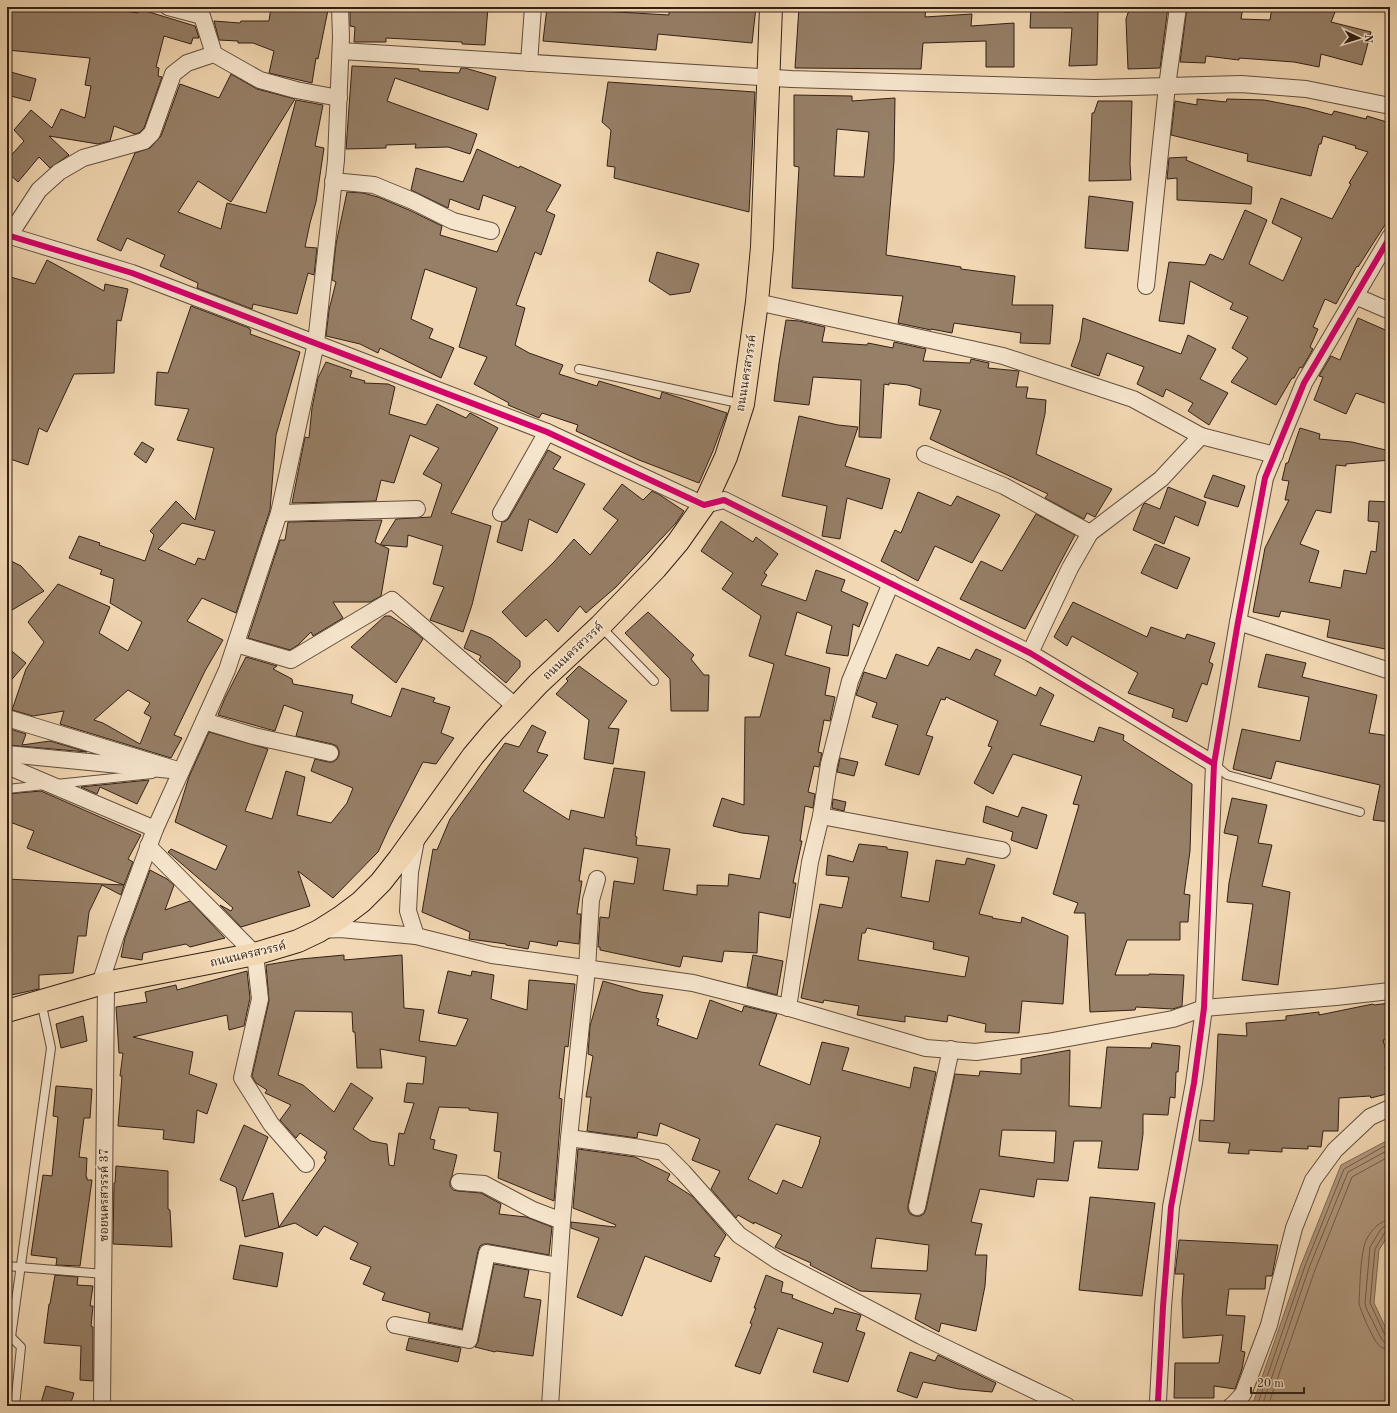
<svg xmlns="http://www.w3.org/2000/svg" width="1397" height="1413" font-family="'Old Standard TT','Noto Serif Thai',serif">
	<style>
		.water { fill: #b1997d; stroke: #7f6954 }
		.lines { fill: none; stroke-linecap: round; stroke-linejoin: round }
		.shore { stroke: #725c4a; stroke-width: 1 }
		.building { fill: #967f67; stroke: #342016; fill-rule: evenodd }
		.lane-casing { stroke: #634e3d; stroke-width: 10 }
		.street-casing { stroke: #634e3d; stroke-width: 18 }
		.primary-casing { stroke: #342016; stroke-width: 24 }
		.lane { stroke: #f6e5cd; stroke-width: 8 }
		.street { stroke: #f6e5cd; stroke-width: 16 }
		.primary { stroke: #f1d7b2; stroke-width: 22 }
		.cycleway-casing { stroke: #f6e5cd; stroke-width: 8 }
		.cycleway { stroke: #d6006c; stroke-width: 6 }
		.labels { text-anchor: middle; stroke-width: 3.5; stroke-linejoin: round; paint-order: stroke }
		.street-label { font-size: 12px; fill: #342016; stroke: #f6e5cd }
	</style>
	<rect width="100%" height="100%" fill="#f1d7b2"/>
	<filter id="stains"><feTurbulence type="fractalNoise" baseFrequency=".005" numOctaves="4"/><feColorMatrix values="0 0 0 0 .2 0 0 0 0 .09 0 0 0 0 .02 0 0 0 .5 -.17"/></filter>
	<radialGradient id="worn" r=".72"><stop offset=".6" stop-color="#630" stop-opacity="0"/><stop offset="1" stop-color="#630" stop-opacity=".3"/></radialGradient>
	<polygon class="water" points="1390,1139 1390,1232 1379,1250 1374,1303 1390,1337 1390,1406 1252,1406 1301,1265 1341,1165"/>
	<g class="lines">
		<g class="shore">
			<path d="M1390 1220C1378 1220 1366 1236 1364 1247 1360 1263 1360 1286 1359 1303 1360 1310 1373 1339 1378 1344 1381 1348 1385 1349 1390 1349"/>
			<polyline points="1390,1226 1385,1226 1381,1229 1370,1247 1365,1303 1366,1308 1381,1338 1384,1342 1390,1343"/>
			<polyline points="1390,1231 1385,1232 1375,1249 1370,1303 1385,1335 1390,1338"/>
			<polyline points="1257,1406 1305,1266 1344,1169 1390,1143"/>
			<polyline points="1262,1406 1309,1268 1348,1172 1390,1149"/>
			<polyline points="1268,1406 1315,1270 1352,1177 1390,1156"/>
		</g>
	</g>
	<g class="building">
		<polygon points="7,7 97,7 138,13 139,9 195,26 199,38 193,38 191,44 164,36 156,67 159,68 158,76 162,77 144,128 139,133 135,134 114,126 110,141 98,144 49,136 69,155 50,168 39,157 18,182 7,172 7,160 24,141 14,130 31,110 52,128 61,109 85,118 91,86 85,85 90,58 7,50"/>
		<polygon points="271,7 289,7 328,10 318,59 316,58 312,83 269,73 274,51 253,43 238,43 238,41 219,40 214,21 240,23 241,21 269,21"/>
		<polygon points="350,7 488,7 485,45 462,44 462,42 386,38 386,42 354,42 355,27 350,26"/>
		<polygon points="547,7 600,7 600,11 669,15 669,7 756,7 752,43 658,34 656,50 543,41"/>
		<polygon points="799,7 926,7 925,17 972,14 971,26 1014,23 1014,67 986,67 986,41 923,43 921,69 795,68"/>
		<polygon points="1065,7 1064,12 1098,11 1097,65 1069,66 1072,28 1030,28 1031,8"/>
		<polygon points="1130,7 1168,7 1160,68 1128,69 1126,19"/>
		<polygon points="1187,7 1243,7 1241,19 1270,20 1272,7 1337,7 1331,22 1371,32 1362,65 1321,54 1319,67 1294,62 1239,58 1239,60 1206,56 1205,63 1180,62"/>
		<polygon points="352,66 419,69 419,71 459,73 461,68 465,68 496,77 488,110 395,78 387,101 477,134 470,154 448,147 415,148 416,144 386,145 386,148 346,149"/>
		<polygon points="7,71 36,79 30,101 7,95"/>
		<polygon points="231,74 257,89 295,99 231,202 198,181 178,212 221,229 227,203 266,213 296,100 323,105 315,146 324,148 316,202 310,223 305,247 317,248 314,275 308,273 297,314 253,304 252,309 197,288 198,283 160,266 165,255 127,238 121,251 97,240 135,153 150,148 161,136 180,84 219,98"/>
		<polygon points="608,82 755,92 749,212 614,178 615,167 607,166 611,130 602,122"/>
		<path d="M794 95 852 96V101L895 98 894 161 886 255 961 267V269L1015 276 1012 305H1053L1050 344 1020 343 1021 333 954 323 952 333 931 329V330L898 323 903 296 792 288 799 167 794 166ZM837 129 869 132 864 177 834 176Z"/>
		<polygon points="1197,99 1226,102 1227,99 1264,100 1306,108 1332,115 1334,111 1366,119 1367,116 1390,123 1390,217 1358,267 1357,266 1336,304 1325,299 1313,327 1318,329 1310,347 1313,349 1302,368 1300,367 1294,378 1292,378 1276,405 1231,382 1248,358 1232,348 1248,317 1230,309 1233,303 1190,281 1184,324 1159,321 1169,262 1205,265 1210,254 1223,260 1245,210 1267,220 1249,264 1283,281 1302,238 1272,223 1281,198 1332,219 1351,184 1349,183 1368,152 1355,148 1356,146 1323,136 1321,144 1319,144 1311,176 1247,161 1248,154 1171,135 1175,101 1197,105"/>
		<polygon points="1098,101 1132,101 1130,164 1131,180 1089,181 1092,113 1094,113"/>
		<polygon points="477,149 519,168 520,166 561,185 546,211 555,215 541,255 535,252 516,305 525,308 515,345 529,353 563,365 559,374 597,386 599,381 660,399 662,392 727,413 713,451 699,483 639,460 576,431 578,425 542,413 539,418 508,405 509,403 474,384 487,357 459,347 477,288 425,269 411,319 433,329 429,338 454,348 441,378 380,348 378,353 360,344 326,336 329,310 336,282 332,280 336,244 347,192 363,193 378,197 409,210 442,226 440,235 497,252 516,207 483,195 479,210 450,199 448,208 411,190 416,168 463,182"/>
		<polygon points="1187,157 1186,160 1252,187 1251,204 1177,200 1177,178 1167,179 1169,158"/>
		<polygon points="1089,196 1133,202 1128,251 1085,248"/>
		<polygon points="657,252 699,264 690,292 670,295 649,281"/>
		<polygon points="47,260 104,291 105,284 128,289 121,321 117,320 114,373 74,374 47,432 39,428 28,465 7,458 7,276 35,284"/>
		<path d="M191 306 249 328V329L251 330 250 334 300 352 276 435 270 510 236 613 202 598 187 621 223 640 205 671 174 735 182 738 171 758 60 724 64 711 33 716 12 710 26 669 44 642 28 622 58 584 110 607 99 633 128 651 142 622 110 603 114 579 100 574 102 570 69 558 79 536 100 543 99 545 145 561 154 535 150 531 176 501 195 520 214 448 177 440 189 409 155 405 157 372 168 373ZM182 523 215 531 205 560 198 558 195 565 158 549ZM128 690 150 703 144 713 151 717 140 744 103 723 94 720Z"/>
		<polygon points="1083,318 1181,354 1188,335 1216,349 1200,379 1228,393 1209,425 1188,411 1193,403 1166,389 1163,397 1137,384 1144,367 1107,353 1099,376 1071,366 1080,340"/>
		<polygon points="1358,318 1390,332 1390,405 1356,393 1346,414 1314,400 1323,377 1319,376 1331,356 1340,360"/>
		<polygon points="786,320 799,321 825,327 822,342 867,345 868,343 893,348 894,342 926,349 923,361 970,363 971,359 989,363 988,368 1019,371 1016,387 1028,387 1026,398 1046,400 1045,414 1036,454 1112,489 1095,517 1087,513 1084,519 1045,498 1048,494 930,439 941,410 919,405 921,389 908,385 889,383 889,385 884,384 881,438 859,437 861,380 813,377 809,405 774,401 779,363"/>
		<polygon points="326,362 352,371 350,377 365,381 364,383 388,384 395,387 389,414 426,425 437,404 466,418 470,413 498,428 451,513 491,526 472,605 463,632 430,620 444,587 433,584 443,546 408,535 407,547 380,545 396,519 431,517 442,484 423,474 439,448 410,435 394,483 381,480 376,501 292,503 305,437 309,438 312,408 318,378"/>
		<polygon points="799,416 838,425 858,427 845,466 890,479 882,509 847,498 840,539 822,536 827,506 782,496"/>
		<polygon points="1300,428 1320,434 1319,439 1352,442 1390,451 1390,460 1346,464 1346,466 1336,465 1331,513 1316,510 1300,544 1319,551 1309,582 1341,588 1344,570 1366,574 1371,551 1376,552 1379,522 1368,521 1369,501 1390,502 1390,650 1327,637 1330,620 1281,611 1279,617 1253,612 1265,548 1289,500 1285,500 1289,481 1282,480 1286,463 1288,463"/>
		<polygon points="142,442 154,449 146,463 134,454"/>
		<polygon points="548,450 561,457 553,469 585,484 557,533 529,519 522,551 497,542 502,522 506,521 509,518"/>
		<polygon points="1213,475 1245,486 1238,507 1204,497"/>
		<polygon points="622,484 643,500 652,491 660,495 684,511 676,523 616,587 586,613 580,606 558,632 546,619 526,637 502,612 554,562 574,539 590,555 618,520 603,509"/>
		<polygon points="1168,487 1206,502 1198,526 1175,516 1164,544 1133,530 1143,505 1145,503 1160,509"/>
		<polygon points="918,492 951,506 957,496 1000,515 972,563 935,546 918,581 881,561 895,530 901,533"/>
		<polygon points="1036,514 1075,535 1025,629 960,599 981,561 1002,571"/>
		<polygon points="382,520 375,542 389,549 381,596 370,602 333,602 343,618 313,636 311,632 298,645 290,650 248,638 280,540 285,540 288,522"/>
		<polygon points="721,521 753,542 756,537 778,554 764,573 767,575 761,585 806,601 816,570 845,580 841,591 868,603 859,627 853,624 848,656 826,653 832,626 797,612 785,655 830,668 825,695 835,697 830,721 824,720 818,752 822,753 819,767 814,766 808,792 815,794 813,808 805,806 800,841 802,841 793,883 796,883 790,918 759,912 757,953 724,951 722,962 683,956 680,967 600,950 600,947 598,947 600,917 609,918 614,881 634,884 638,858 584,848 579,881 582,881 577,914 581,914 579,944 558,941 557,946 530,941 528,949 506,945 506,944 469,939 470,932 422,912 433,849 437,850 450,819 505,743 519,747 532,725 546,732 537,752 548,755 523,791 569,820 571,810 604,818 614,768 645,772 635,836 637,837 636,845 670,849 663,890 697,895 697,885 728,886 729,874 760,879 769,836 742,833 713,826 722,798 744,805 745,717 760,717 774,664 749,656 761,616 722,589 733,573 701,551"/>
		<polygon points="1155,544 1190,558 1177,589 1141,573"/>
		<polygon points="7,559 21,566 44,591 7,613"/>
		<polygon points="1073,602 1147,637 1151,627 1185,639 1187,634 1215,643 1209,662 1213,664 1207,685 1202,683 1187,722 1172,717 1174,709 1128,693 1138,673 1072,636 1067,646 1054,637"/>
		<polygon points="648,612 694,655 691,659 704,675 709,675 708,711 671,711 670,679 625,633"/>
		<polygon points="385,616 390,616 415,632 423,639 396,683 351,647"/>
		<polygon points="471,630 491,638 520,661 520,667 506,683 479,660 481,656 464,648"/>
		<polygon points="7,647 26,663 7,685"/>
		<polygon points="938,647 970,660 976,649 1001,660 994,675 1036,696 1040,687 1054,695 1040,725 1094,742 1099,727 1124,735 1123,740 1192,784 1190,851 1184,894 1190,895 1188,922 1180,922 1180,940 1127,940 1115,975 1149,975 1149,974 1184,975 1182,1006 1173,1009 1136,1007 1135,1010 1090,1012 1085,913 1074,913 1078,903 1053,894 1079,805 1073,804 1082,776 1013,754 993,794 974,783 992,747 988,746 998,721 946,697 945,700 941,699 926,735 933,737 919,775 885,765 898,725 872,717 877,703 856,695 864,672 886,679 896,654 928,666"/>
		<polygon points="1266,654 1306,663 1302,677 1377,695 1369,733 1390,736 1390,822 1373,820 1380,785 1276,761 1271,779 1233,769 1242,729 1300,741 1309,697 1258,687"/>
		<polygon points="246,657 277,666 273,669 292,679 293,684 353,695 351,703 391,717 402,688 435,698 433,702 450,707 441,733 454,738 436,764 423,762 389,828 378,852 333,898 298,871 310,906 241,927 220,905 231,911 233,908 168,852 171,849 216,870 227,846 175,822 189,777 209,732 268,749 245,811 272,819 286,771 305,777 297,815 331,823 347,803 353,788 311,771 315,759 328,762 333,762 337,759 339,755 339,751 337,746 332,744 296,736 303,712 284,705 275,731 218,715 225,698"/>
		<polygon points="579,666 627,701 608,728 619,729 613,764 584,759 589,720 556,694 568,681 566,679"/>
		<polygon points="7,728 26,734 22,745 50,741 87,752 7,745"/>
		<polygon points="840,758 858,762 854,776 837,772"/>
		<polygon points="149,780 137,804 100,787 97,794 81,787"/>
		<polygon points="41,791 141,835 128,859 133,862 124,885 27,848 34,831 7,821 7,794"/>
		<polygon points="1232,798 1267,805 1258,843 1272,845 1262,886 1290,892 1278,985 1242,980 1253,904 1227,902 1229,883 1238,836 1224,833"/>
		<polygon points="833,799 846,802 844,811 832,808"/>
		<polygon points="986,806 1018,817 1022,807 1047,815 1037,849 1011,840 1013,832 983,822"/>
		<path d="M859 844 887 847V849L908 852 901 897 929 902 936 860 965 865 967 858 995 865 979 914 993 917 992 918 1021 923 1022 917 1068 936 1063 1004 1022 1001 1019 1033 985 1032 986 1024 948 1015 947 1022 905 1016V1022L857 1015 859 1006 824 1000 823 1003 801 998 820 904 842 908 849 877 826 875 828 855 853 862ZM867 928 933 942H934L933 949 969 957 965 977 858 960 862 933H865Z"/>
		<polygon points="150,870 167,879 174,885 165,910 190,901 225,938 190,947 186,944 143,953 142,960 121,957 125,938"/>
		<polygon points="7,879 102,884 124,885 121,895 102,885 89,912 86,936 78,936 73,973 39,975 39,989 7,996"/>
		<path d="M344 955V960L402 955 404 1008 424 1010 419 1041 456 1046 468 1019 438 1013 448 971 471 976 472 971 494 975 491 999 527 1010 529 980 575 984 568 1047 565 1046 559 1098 562 1099 554 1201 498 1178 501 1152 494 1151 498 1113 469 1110V1108L439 1107 430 1139 435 1140 433 1149 457 1155 452 1176 450 1181V1186L453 1190 458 1191 481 1193 501 1204 499 1214 526 1217 552 1227 549 1255 489 1244H484L480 1246 478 1251 462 1329 428 1322 430 1313 382 1300 385 1293 363 1284 371 1267 350 1259 358 1243 324 1226 317 1236 295 1223 245 1237 236 1187 220 1180 244 1125 268 1137 242 1201 273 1193 279 1227 326 1160 324 1158 327 1152 300 1133 296 1138 280 1120 291 1105 265 1093 267 1090 256 1083 252 1076 269 1001 266 965 301 959ZM295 1011 352 1012 353 1032H355L357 1068H382L380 1049 426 1057 423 1084 407 1083 404 1102 414 1103 404 1134 399 1133 394 1166 389 1165 387 1144 371 1141 353 1129 373 1098 351 1083 334 1112 303 1085 278 1075Z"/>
		<polygon points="753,955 783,961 777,995 747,987"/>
		<polygon points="247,971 250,998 244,1026 229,1030 227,1015 133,1037 193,1052 189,1074 217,1084 207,1114 197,1110 194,1143 163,1139 164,1130 118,1126 122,1076 120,1076 123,1053 119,1053 116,1007 147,1002 145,992 176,985 177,990"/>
		<path d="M603 981 641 992 663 995 656 1018 659 1019 657 1025 697 1039 710 1000 742 1012 744 1006 777 1014 759 1065 810 1085 822 1042 849 1048 842 1070 910 1088 914 1067 936 1072 908 1205V1210L910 1214 915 1216H920L924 1214 926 1209 955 1074 979 1076 980 1071 1021 1074V1059L1070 1050 1069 1106 1101 1108 1107 1047 1151 1048 1152 1043 1180 1046 1178 1072H1176L1175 1098 1170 1097 1168 1115 1143 1114V1134L1138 1170 1098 1168 1102 1141H1074L1068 1181 1037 1179 1034 1197 980 1189 971 1222 982 1224 975 1255H987L985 1286 976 1331 941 1323 939 1332 915 1319 921 1294 860 1291 810 1265 811 1263 775 1247 782 1235 754 1222V1224L738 1215 736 1218 711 1189 720 1171 692 1160 700 1139 660 1123 657 1136 638 1132 637 1138 587 1131 591 1097H586L593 1056 588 1054 590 1026ZM776 1124 821 1137 819 1142H820L802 1188 783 1180 777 1194 748 1179ZM1002 1130 1056 1131 1054 1163 999 1156ZM876 1238 929 1245 927 1271 871 1268Z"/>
		<polygon points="1390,1003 1390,1039 1383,1040 1390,1064 1390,1066 1385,1067 1390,1093 1371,1098 1370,1096 1339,1098 1338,1131 1323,1131 1321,1147 1308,1146 1308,1149 1282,1148 1282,1152 1249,1150 1249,1154 1228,1153 1230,1143 1199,1141 1200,1120 1214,1121 1218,1034 1247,1036 1246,1023 1286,1020 1286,1016 1319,1012 1319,1015 1373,1004 1374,1005"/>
		<polygon points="83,1016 87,1041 61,1048 56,1024"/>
		<polygon points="56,1086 92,1089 90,1118 84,1118 79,1157 87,1158 86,1177 87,1177 87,1180 92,1180 80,1266 56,1265 57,1258 31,1255 43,1175 52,1176 58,1117 53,1116"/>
		<polygon points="578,1149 635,1157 670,1174 667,1180 692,1196 726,1235 714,1256 720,1258 711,1282 645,1256 622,1316 577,1297 599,1238 571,1228 571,1222 615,1227 616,1225 573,1208"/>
		<polygon points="116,1166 168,1171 168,1209 170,1210 172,1247 113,1244 114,1183 115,1183"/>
		<polygon points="1090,1197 1155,1203 1142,1296 1079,1290"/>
		<polygon points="1179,1240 1278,1245 1272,1276 1266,1276 1265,1289 1229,1289 1226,1315 1245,1316 1241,1351 1245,1352 1242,1369 1235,1389 1214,1386 1214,1398 1174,1398 1175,1363 1219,1363 1223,1335 1183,1338 1182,1300 1184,1274 1175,1274"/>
		<polygon points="240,1245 283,1253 277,1287 233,1279"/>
		<polygon points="494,1264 529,1270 524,1297 541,1300 533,1356 496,1351 495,1352 475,1347 478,1342"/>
		<polygon points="55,1275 78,1277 77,1285 93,1286 90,1306 93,1306 91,1326 93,1327 93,1381 80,1380 81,1346 44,1343 49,1304 50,1304"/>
		<polygon points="766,1275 783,1282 781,1292 793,1295 792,1298 833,1314 835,1308 861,1315 856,1330 865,1333 848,1382 813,1372 823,1343 778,1328 760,1374 735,1366 752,1324 750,1323 756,1308 754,1308"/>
		<polygon points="409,1338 461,1348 458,1362 406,1350"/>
		<polygon points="910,1352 935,1361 938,1355 996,1383 992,1392 959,1389 923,1382 917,1398 897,1391"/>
		<polygon points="46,1386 74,1393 70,1406 40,1406"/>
	</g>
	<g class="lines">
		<defs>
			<g id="lane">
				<polyline points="579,369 743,404"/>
				<polyline points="601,627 654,681"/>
				<polyline points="1214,764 1227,775 1360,812"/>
				<polyline points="56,784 152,774"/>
				<polyline points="7,789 45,785"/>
				<polyline points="7,1266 104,1274"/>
				<polyline points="8,1336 11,1337 21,1347 15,1406"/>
				<polyline points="11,1337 51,1048 41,1001"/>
			</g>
			<g id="street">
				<polyline points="168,7 202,16 214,54 260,80 296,90 339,98"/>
				<polyline points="341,51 791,79 1095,88 1241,84 1306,89 1390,106"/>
				<polyline points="529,63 533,7"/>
				<polyline points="333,181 374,185 413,201 453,221 491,231"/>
				<polyline points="7,235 132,273 547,432 704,505 724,500 1030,653 1214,764"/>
				<polyline points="9,236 39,190 59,172 83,158 144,141 152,133 173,74 187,63 214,54"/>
				<polyline points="1146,286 1167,86 1178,7"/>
				<polyline points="1355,296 1390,311"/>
				<polyline points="757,302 1003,356 1133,399 1201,436"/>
				<polyline points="925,454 1004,486 1090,533"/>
				<polyline points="279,513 417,509"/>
				<polyline points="501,513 547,432"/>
				<polyline points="1238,622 1390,671"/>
				<polyline points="236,644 291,660 392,600 515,706"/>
				<polyline points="1030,653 1070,568 1090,533 1161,479 1201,436 1275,455"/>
				<polyline points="7,718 181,771 7,754"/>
				<polyline points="204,721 254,736 330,753"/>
				<polyline points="7,766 155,829"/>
				<polyline points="821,816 1002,850"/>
				<polyline points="416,840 410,872 408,911 416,936"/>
				<polyline points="148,846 255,954 260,999 242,1078 271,1124 306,1164"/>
				<polyline points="321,930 340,929 416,936 492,955 693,983 779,1005 926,1048 976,1052 1047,1042 1173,1019 1204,1008 1336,997 1390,991"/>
				<polyline points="100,984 116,935 155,829 227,670 279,513 316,343 336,160 341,37 340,7"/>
				<polyline points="788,1008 810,862 821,816 829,764 850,681 891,583"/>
				<polyline points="569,1138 641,1148 663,1152 683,1172 739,1235 778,1261 921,1336 1067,1406"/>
				<polyline points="459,1182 484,1184 533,1210 562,1221"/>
				<polyline points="917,1207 951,1049"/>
				<polyline points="395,1325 469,1340 487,1253 559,1266"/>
				<polyline points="102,1406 106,983"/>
				<polyline points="550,1406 562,1221 569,1138 587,969 591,900 597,879"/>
				<polyline points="1159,1406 1158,1401 1163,1307 1171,1207 1194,1083 1204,1008 1214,764 1238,622 1265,478 1304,383 1390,237"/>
				<polyline points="1231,1406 1233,1405 1243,1394 1269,1325 1294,1228 1313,1180 1335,1150 1370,1117 1390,1108"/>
			</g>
			<polyline id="primary" points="7,1011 100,984 255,954 298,941 319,931 341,917 361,902 381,882 399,859 473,756 494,731 538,684 600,626 656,568 678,542 704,505 726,457 743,404 757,302 762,247 771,7"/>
		</defs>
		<use href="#lane" class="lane-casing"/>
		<use href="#street" class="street-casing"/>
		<use href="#primary" class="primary-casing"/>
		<use href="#lane" class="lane"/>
		<use href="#street" class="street"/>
		<use href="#primary" class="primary"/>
		<defs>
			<g id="cycleway">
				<polyline points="7,235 132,273 547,432 704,505 724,500 1030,653 1214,764"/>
				<polyline points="1159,1406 1158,1401 1163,1307 1171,1207 1194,1083 1204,1008 1214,764 1238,622 1265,478 1304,383 1390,237"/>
			</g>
		</defs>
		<use href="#cycleway" class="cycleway-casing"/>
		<use href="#cycleway" class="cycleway"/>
	</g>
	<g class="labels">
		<g class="street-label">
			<text transform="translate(746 373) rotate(-81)" y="4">ถนนนครสวรรค์</text>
			<text transform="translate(573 651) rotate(-43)" y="4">ถนนนครสวรรค์</text>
			<text transform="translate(248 954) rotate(-13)" y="4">ถนนนครสวรรค์</text>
			<text transform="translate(104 1195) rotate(-90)" y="4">ซอยนครสวรรค์ 37</text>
		</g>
	</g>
	<rect width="1397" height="1413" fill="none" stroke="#f1d7b2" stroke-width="24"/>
	<rect x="8" y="8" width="1381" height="1397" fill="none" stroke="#342016" stroke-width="2"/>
	<rect x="12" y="12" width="1373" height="1389" fill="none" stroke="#342016"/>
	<g transform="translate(1359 38) rotate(94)" stroke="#f6e5cd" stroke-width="3" paint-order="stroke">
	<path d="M0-3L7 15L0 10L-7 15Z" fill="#342016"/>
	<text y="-6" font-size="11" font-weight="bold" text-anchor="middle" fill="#342016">N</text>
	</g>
	<path d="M1251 1387v6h53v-6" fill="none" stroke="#342016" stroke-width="2"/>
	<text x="1257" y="1387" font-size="12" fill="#342016" stroke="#f6e5cd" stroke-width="3" paint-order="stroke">20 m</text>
	<rect width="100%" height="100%" filter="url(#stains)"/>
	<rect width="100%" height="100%" fill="url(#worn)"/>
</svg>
